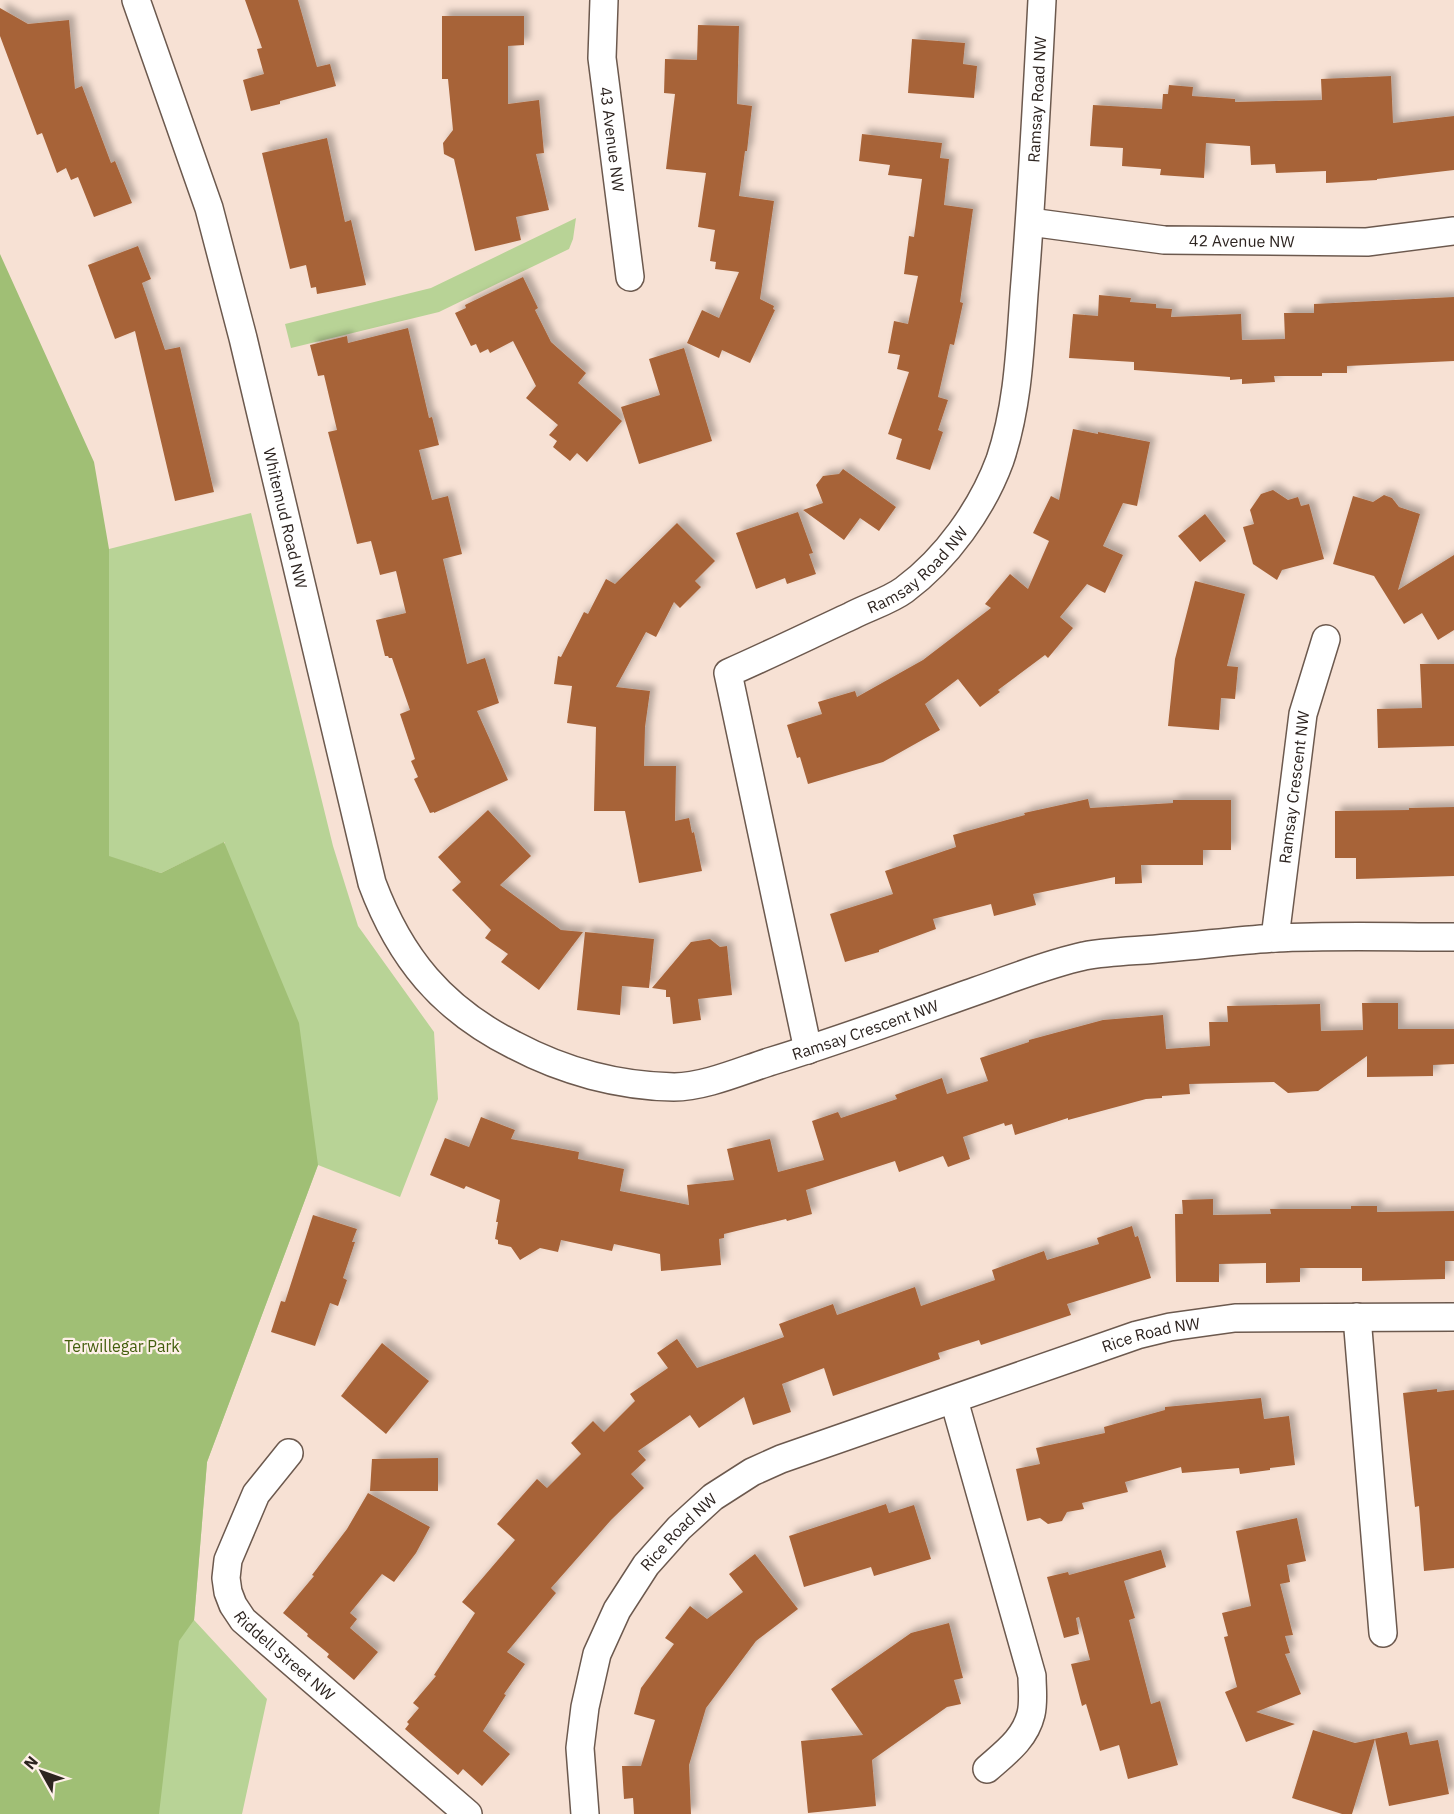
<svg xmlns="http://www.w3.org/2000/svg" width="1454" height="1814" font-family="'IBM Plex Sans',sans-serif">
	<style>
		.green { fill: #b8d396 }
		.forest { fill: #a0bf75 }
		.building { fill: #a76339; filter: url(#shadow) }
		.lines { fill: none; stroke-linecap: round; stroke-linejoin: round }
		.minor-casing { stroke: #6c594e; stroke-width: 30 }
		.minor { stroke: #fff; stroke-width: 27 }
		.labels { text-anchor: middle; stroke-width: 4.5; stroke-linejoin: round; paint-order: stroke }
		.street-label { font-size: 16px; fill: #2d2420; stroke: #fef0e8 }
		.park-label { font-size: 16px; fill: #435e0d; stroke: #fef0e8 }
	</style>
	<defs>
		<filter id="shadow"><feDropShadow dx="5.5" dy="-5.5" stdDeviation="3" flood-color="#0004"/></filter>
	</defs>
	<rect width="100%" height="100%" fill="#f7e1d4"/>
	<g class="green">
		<polygon points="576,218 573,239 569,249 439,312 291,348 285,324 431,288"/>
		<polygon points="251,513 333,846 358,926 434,1032 438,1099 400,1197 318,1165 207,1462 194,1620 267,1699 242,1814 0,1814 225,842 161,873 109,857 109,549"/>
	</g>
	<polygon class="forest" points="0,254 94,462 109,549 109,856 161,873 224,842 299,1023 318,1165 207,1462 194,1620 179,1641 159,1814 0,1814"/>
	<g class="building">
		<polygon points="245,0 298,0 317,67 330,64 336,86 280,101 280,104 251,111 243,80 264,74 257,49 262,48"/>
		<polygon points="0,8 28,24 69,20 75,89 82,86 111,163 115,161 132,203 94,217 78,177 71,180 66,168 57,173 42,133 37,135 0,36"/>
		<polygon points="442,16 524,16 524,45 508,46 508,104 539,100 544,153 536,154 549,210 516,217 521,240 475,251 454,159 444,154 443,143 453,130 448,79 442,79"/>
		<polygon points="698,25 739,26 737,104 752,106 747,151 745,151 739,196 774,201 760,299 774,306 773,309 775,310 750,363 722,350 719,358 687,343 702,310 719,318 739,272 715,269 716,262 710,261 715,230 698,227 706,173 666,169 675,94 664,93 665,59 697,60"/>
		<polygon points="912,39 965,43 963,64 977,66 974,98 908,93"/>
		<polygon points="1391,76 1393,123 1454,116 1454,170 1377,179 1377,180 1326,183 1326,171 1276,173 1275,164 1251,165 1250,146 1206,143 1204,178 1160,175 1161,169 1122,166 1123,148 1090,146 1093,105 1162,109 1163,94 1168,94 1169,85 1193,87 1192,96 1235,99 1235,102 1322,100 1321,79"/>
		<polygon points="862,134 942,143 940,158 949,159 944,205 973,209 960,302 963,303 954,345 950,344 938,397 948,400 938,430 943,432 930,470 896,459 902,439 888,434 909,372 897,369 900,355 888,353 894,321 908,324 918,276 904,274 909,236 914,237 922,179 888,175 890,165 859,161"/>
		<polygon points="327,138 345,222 351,220 366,285 317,294 316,287 311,288 306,265 290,269 262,153"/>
		<polygon points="138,246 151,279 142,283 165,350 180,347 214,492 175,501 135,331 115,339 88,265"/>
		<polygon points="523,277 538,308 535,310 551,342 586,373 578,383 622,421 587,462 577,453 570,461 553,447 557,441 549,435 558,425 526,398 536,386 513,341 490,353 488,349 480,353 476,344 471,346 455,313 466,308 465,305"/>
		<polygon points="1099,295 1131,298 1130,302 1156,304 1156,308 1172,309 1171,317 1241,314 1242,340 1285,339 1284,313 1314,313 1314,304 1454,297 1454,361 1347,366 1347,373 1322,373 1322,376 1274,376 1275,382 1242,384 1242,379 1230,380 1230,377 1134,370 1134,362 1069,358 1073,314 1098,316"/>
		<polygon points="408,328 429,418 432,417 439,445 419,450 432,500 448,496 462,554 443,559 467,664 485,658 499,703 477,711 508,780 434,813 434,812 430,813 414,779 418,777 411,761 415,759 400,714 410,710 392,658 389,658 388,656 385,656 376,620 406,613 396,571 380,575 371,541 357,544 328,432 337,430 324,375 318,376 310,345 347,336 348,343"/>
		<polygon points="684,348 712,441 639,464 621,407 660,395 649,359"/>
		<polygon points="1073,429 1098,434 1098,432 1150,442 1137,506 1123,503 1103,546 1123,555 1105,593 1087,584 1060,617 1073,628 1048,658 1045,655 998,690 1000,692 980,707 958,679 925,704 940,730 883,762 808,784 800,757 797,758 787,725 822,714 818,702 855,691 857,697 923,660 991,608 985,604 1010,574 1028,589 1049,541 1033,533 1051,496 1059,500"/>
		<polygon points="843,469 896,507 879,531 860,518 844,540 803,510 823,503 816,485 823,476 839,474"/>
		<polygon points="1273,490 1288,500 1298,497 1301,506 1309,504 1324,559 1282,570 1277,580 1253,564 1243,527 1254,524 1250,510 1261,494"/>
		<polygon points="1384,495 1392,498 1399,507 1420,514 1398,590 1454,555 1454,630 1438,640 1422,613 1404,624 1374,576 1333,564 1353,496 1373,502"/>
		<polygon points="798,512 813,553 809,554 816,574 787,584 785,578 756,589 736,533"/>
		<polygon points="1205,514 1226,541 1200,562 1178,536"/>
		<polygon points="677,523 715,561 695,581 701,587 680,608 674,602 656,637 646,632 616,687 650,691 645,727 644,766 676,766 675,821 689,818 692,833 694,832 702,871 639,883 625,811 594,811 596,727 567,723 572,686 554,684 558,656 561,657 584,612 588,614 606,579 615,584"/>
		<polygon points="1195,581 1245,594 1227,666 1238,667 1235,699 1221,698 1219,730 1168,726 1175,659"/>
		<polygon points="1420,664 1454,664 1454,746 1378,748 1377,709 1422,708"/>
		<polygon points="1088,799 1090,808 1173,803 1173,800 1231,800 1231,850 1203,850 1203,865 1141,865 1142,883 1115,884 1115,877 1033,894 1036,905 994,916 991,904 933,919 936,929 879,950 879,952 845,962 830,914 893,894 885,871 956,847 953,835 1025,815 1024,813"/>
		<polygon points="1454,807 1454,876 1356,879 1356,858 1335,858 1335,811 1409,810 1409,808"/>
		<polygon points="488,810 531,856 500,885 561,930 583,932 539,990 501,962 508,954 485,938 491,930 452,890 461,882 438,857"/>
		<polygon points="585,932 654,939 649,988 622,986 620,1015 577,1010"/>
		<polygon points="710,939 720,947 727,946 732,995 698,999 701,1020 673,1024 670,997 666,997 666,990 652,988 691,942"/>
		<polygon points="1362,1003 1398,1003 1398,1029 1454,1029 1454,1064 1433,1065 1433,1076 1367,1077 1367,1056 1318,1091 1288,1093 1274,1082 1189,1084 1190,1094 1162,1096 1162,1098 1146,1099 1068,1120 1068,1118 1015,1135 1012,1124 1005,1126 1004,1123 963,1137 970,1159 948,1167 943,1156 899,1172 895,1161 806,1190 812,1214 787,1221 786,1219 724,1234 724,1238 719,1239 721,1265 661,1271 660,1254 614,1244 612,1251 561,1240 558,1252 540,1248 520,1260 511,1247 498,1244 498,1240 495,1239 498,1222 496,1222 500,1200 466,1186 464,1189 430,1175 445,1138 469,1147 481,1117 515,1130 511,1139 579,1152 578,1159 624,1169 620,1191 689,1205 687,1185 734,1180 727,1149 770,1139 778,1172 824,1160 812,1121 838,1112 841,1118 897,1099 895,1095 942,1078 947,1094 988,1081 980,1058 1029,1042 1029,1040 1103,1020 1163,1015 1166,1049 1210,1046 1209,1022 1228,1022 1227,1006 1320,1004 1321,1031 1363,1030"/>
		<polygon points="1213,1199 1213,1215 1271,1214 1270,1209 1351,1209 1351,1206 1377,1206 1377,1212 1454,1211 1454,1261 1445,1261 1445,1279 1362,1281 1362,1268 1300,1268 1300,1282 1266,1283 1266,1263 1219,1264 1219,1282 1176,1282 1175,1214 1183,1214 1182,1200"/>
		<polygon points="313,1215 357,1229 352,1242 355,1242 343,1278 347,1280 338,1306 330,1303 315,1346 271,1332 281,1301 285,1302"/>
		<polygon points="1132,1226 1135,1237 1138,1236 1151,1278 1067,1304 1071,1315 981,1345 979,1340 938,1353 940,1359 833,1396 824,1368 782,1384 791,1412 753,1425 744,1397 699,1428 690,1415 638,1451 646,1460 631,1474 644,1488 611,1520 551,1588 556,1593 507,1652 525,1664 504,1694 506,1695 483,1731 510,1754 482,1786 463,1769 458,1775 405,1729 409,1724 407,1722 419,1708 413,1703 436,1676 434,1675 475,1613 462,1602 515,1540 497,1524 537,1479 547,1488 581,1454 571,1443 593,1421 604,1432 635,1401 630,1394 668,1368 657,1353 677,1339 697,1368 784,1337 779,1324 833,1304 837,1315 915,1287 921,1306 995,1280 992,1270 1044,1251 1047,1260 1099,1244 1097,1238"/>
		<polygon points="382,1343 429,1381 386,1434 341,1396"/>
		<polygon points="1437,1389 1437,1392 1454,1390 1454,1568 1424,1571 1419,1506 1415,1507 1403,1393"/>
		<polygon points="1261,1398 1264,1419 1289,1416 1295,1465 1270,1468 1270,1470 1240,1474 1239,1468 1182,1473 1181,1467 1125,1482 1128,1492 1082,1503 1084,1509 1067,1512 1062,1521 1048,1524 1040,1518 1027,1521 1016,1469 1040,1464 1036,1448 1105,1433 1104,1427 1165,1410 1165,1407"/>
		<polygon points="438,1458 438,1491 370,1491 372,1459"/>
		<polygon points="368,1493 430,1527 416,1553 394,1582 382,1574 350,1613 357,1619 350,1628 378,1652 354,1680 327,1657 329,1654 307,1636 308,1634 283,1613 314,1576 312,1575 347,1529"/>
		<polygon points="886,1504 889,1513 914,1505 931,1559 874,1576 871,1567 804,1587 789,1536"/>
		<polygon points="1297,1518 1306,1561 1287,1565 1290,1582 1280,1584 1293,1635 1285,1636 1290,1653 1285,1654 1301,1694 1256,1712 1295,1724 1246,1742 1225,1692 1237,1687 1224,1637 1228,1636 1222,1613 1251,1606 1236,1531"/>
		<polygon points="1161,1550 1166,1567 1124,1581 1135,1618 1129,1620 1151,1704 1160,1701 1178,1765 1128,1779 1119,1745 1100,1751 1086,1704 1082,1706 1071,1664 1090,1660 1079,1617 1076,1618 1079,1634 1064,1638 1047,1577 1068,1572 1069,1575"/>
		<polygon points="755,1554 798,1609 756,1641 706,1708 689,1765 691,1814 634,1814 633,1798 624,1799 622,1766 641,1766 655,1720 634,1714 641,1688 674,1644 665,1638 690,1606 707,1619 743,1592 729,1574"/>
		<polygon points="949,1623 963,1678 954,1680 961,1704 947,1707 872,1760 876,1806 808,1813 801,1741 863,1735 831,1689 911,1633"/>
		<polygon points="1313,1730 1355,1743 1407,1732 1410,1745 1438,1740 1449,1794 1389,1806 1375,1739 1352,1814 1342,1814 1292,1798"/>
	</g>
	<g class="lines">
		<defs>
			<g id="minor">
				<path id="s1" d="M136 0 209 208 243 338 372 883C400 958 442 1009 514 1045 563 1071 619 1086 674 1087 705 1087 743 1070 772 1061 841 1040 908 1015 976 991 1011 979 1047 964 1084 956 1111 951 1140 951 1167 948 1203 945 1239 940 1275 938 1334 935 1394 937 1454 937"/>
				<path id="s2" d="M604 0 602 58 630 277"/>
				<path id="s3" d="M1030 222 1164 240 1367 242 1454 231"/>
				<path id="s4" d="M1275 938 1303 714 1326 639"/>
				<path id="s5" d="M808 1050 728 673C769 655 810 635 851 616 868 607 889 601 904 590 946 559 982 509 1000 460 1018 406 1020 350 1024 294 1032 196 1037 98 1042 0"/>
				<polyline points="1357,1317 1383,1633"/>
				<path d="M954 1400 1032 1676C1032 1688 1034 1702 1031 1714 1025 1739 1005 1753 987 1769"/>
				<path id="s6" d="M289 1453 256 1494 228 1560 226 1578 228 1592 233 1605 243 1620 468 1814"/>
				<path id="s7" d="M585 1814 580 1748 585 1707 597 1654 617 1610 646 1565 679 1528 713 1497 752 1472 781 1459 1137 1335 1170 1327 1235 1318 1454 1317"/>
			</g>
		</defs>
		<use href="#minor" class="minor-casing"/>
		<use href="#minor" class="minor"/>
	</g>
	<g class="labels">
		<g class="street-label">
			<text dy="6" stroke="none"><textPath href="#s5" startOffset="1107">Ramsay Road NW</textPath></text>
			<text dy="6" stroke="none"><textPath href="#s2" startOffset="140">43 Avenue NW</textPath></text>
			<text dy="6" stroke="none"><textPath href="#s3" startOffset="213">42 Avenue NW</textPath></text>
			<text dy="6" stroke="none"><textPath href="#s1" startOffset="540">Whitemud Road NW</textPath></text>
			<text dy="6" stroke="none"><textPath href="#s5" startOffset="603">Ramsay Road NW</textPath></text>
			<text dy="6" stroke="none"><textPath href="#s4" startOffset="152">Ramsay Crescent NW</textPath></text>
			<text dy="6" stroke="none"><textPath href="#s1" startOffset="1503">Ramsay Crescent NW</textPath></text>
			<text dy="6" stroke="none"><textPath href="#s7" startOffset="828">Rice Road NW</textPath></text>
			<text dy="6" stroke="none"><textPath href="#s7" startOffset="310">Rice Road NW</textPath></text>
			<text dy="6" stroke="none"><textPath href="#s6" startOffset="243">Riddell Street NW</textPath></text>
		</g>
		<g class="park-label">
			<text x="122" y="1352">Terwillegar Park</text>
		</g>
	</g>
	<g transform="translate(42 1772) rotate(310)" stroke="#fef0e8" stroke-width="4.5" paint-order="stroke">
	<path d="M0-4.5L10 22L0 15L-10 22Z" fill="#2d2420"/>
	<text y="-9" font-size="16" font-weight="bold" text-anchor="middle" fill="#2d2420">N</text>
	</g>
</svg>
